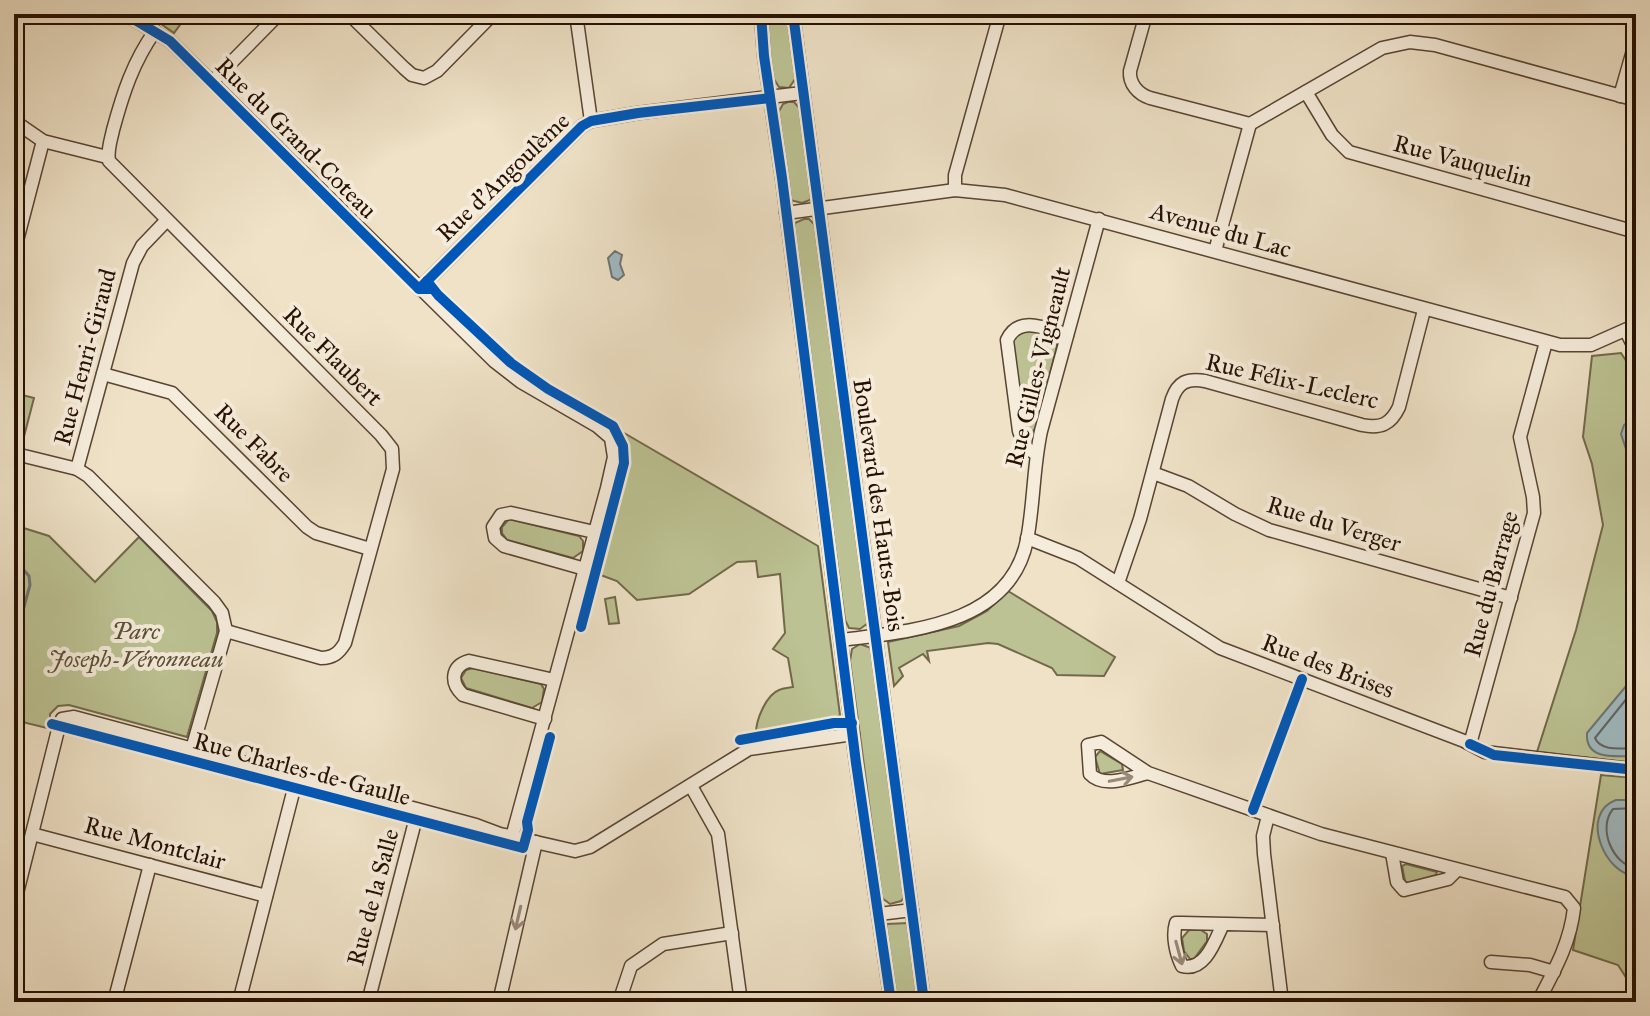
<svg xmlns="http://www.w3.org/2000/svg" width="1650" height="1016" font-family="'IM FELL Great Primer',serif">
	<style>
		.green { fill: #bcc293; stroke: #71694a; stroke-width: 2 }
		.water { fill: #a0bac1; stroke: #6f7675; stroke-width: 2 }
		.lines { fill: none; stroke-linecap: round; stroke-linejoin: round }
		.shore { stroke: #636562; stroke-width: 2 }
		.stream { stroke: #6f7675; stroke-width: 3 }
		.minor-casing { stroke: #584433; stroke-width: 15 }
		.minor { stroke: #f5ecdb; stroke-width: 12 }
		.cycleway-casing { stroke: #f5ecdb; stroke-width: 15 }
		.cycleway { stroke: #0057b8; stroke-width: 10 }
		.oneway { stroke: #988979 }
		.labels { text-anchor: middle; stroke-width: 8; stroke-linejoin: round; paint-order: stroke }
		.street-label { font-size: 24px; fill: #261002; stroke: #f5ecdb }
		.park-label { font-size: 24px; font-style: italic; fill: #5a4e35; stroke: #f5ecdb }
	</style>
	<rect width="100%" height="100%" fill="#efe2c7"/>
	<filter id="stains"><feTurbulence type="fractalNoise" baseFrequency=".0025" numOctaves="4"/><feColorMatrix values="0 0 0 0 .2 0 0 0 0 .09 0 0 0 0 .02 0 0 0 .5 -.17"/></filter>
	<radialGradient id="worn" r=".72"><stop offset=".6" stop-color="#630" stop-opacity="0"/><stop offset="1" stop-color="#630" stop-opacity=".3"/></radialGradient>
	<g class="green">
		<polygon points="147,14 188,14 174,33"/>
		<polygon points="764,14 789,14 797,76 789,88 779,87 772,76"/>
		<polygon points="788,102 794,102 801,110 812,196 810,200 802,203 790,200 778,113 783,104"/>
		<polygon points="804,219 809,219 817,227 868,623 860,629 849,628 845,620 793,235 795,223"/>
		<polygon points="1028,330 1053,337 1057,346 1036,428 1032,432 1023,425 1012,343 1017,333"/>
		<polygon points="1621,353 1636,376 1636,763 1537,752 1576,630 1603,525 1592,464 1583,437 1592,356"/>
		<polygon points="14,393 34,398 14,475"/>
		<path d="M619 430 818 546 840 715 831 723 756 733C756 720 766 695 779 690 783 688 788 688 793 687L788 658 773 649 785 633 780 574 758 577 756 561 737 562 689 594 637 600 617 581 598 574 628 456Z"/>
		<polygon points="509,519 579,536 583,541 583,551 573,558 507,540 502,533 502,527"/>
		<polygon points="14,525 49,536 95,582 139,537 212,611 217,622 217,633 187,737 69,705 58,706 50,714 51,729 14,720 16,652 14,651"/>
		<polygon points="1008,591 1115,657 1104,676 1057,675 1052,668 998,644 988,643 927,651 929,661 923,654 899,668 903,676 894,686 888,642 959,626 987,611"/>
		<polygon points="615,597 619,623 609,624 605,599"/>
		<polygon points="860,644 871,648 873,652 905,896 901,901 890,904 882,898 881,893 850,661 852,649"/>
		<polygon points="473,668 541,684 544,689 542,702 532,708 466,688 461,678 466,670"/>
		<polygon points="1100,751 1122,764 1123,770 1100,774 1095,757"/>
		<polygon points="1601,775 1636,778 1636,984 1627,979 1618,965 1573,950"/>
		<polygon points="1406,864 1437,872 1436,875 1408,883 1405,881 1402,866"/>
		<polygon points="908,923 920,1002 895,1002 886,928 887,924"/>
		<polygon points="1189,930 1201,930 1207,934 1207,941 1194,959 1190,959 1184,951 1182,938"/>
	</g>
	<g class="water">
		<polygon points="615,251 622,255 620,264 624,275 618,280 612,277 608,258"/>
		<polygon points="1636,416 1636,479 1621,434 1624,425"/>
		<path d="M1636 667V756C1616 756 1585 761 1587 733L1632 679Z"/>
		<path d="M1616 800H1636V876C1606 876 1578 814 1616 800Z"/>
	</g>
	<g class="lines">
		<g class="shore">
			<path d="M1636 687 1595 738C1601 752 1622 748 1636 748"/>
			<path d="M1636 808 1613 809C1597 828 1613 865 1636 868"/>
		</g>
		<polyline class="stream" points="14,559 29,576 30,585 14,643"/>
		<defs>
			<g id="minor">
				<polyline points="125,14 170,41 494,361 521,382 597,426 611,438 614,457 607,488 512,837"/>
				<polyline points="349,14 404,68 412,75 424,78 437,71 493,14"/>
				<polyline points="576,14 591,121"/>
				<polyline points="761,14 764,56 782,178 856,763 891,1002"/>
				<polyline points="793,14 924,1002"/>
				<path d="M1146 14 1130 71C1129 84 1138 94 1150 98L1250 124"/>
				<path d="M155 31C133 62 123 93 113 130 111 140 107 150 109 161L381 435 392 449 393 469 345 643C339 653 333 658 321 658L226 631"/>
				<polyline points="212,82 279,14"/>
				<polyline points="1306,92 1332,135 1349,152 1636,232"/>
				<polyline points="1620,96 1636,40"/>
				<polyline points="14,121 43,141 107,157"/>
				<polyline points="955,190 955,175 1000,14"/>
				<polyline points="786,213 955,190 1005,195 1560,345 1591,345 1636,325"/>
				<polyline points="1215,251 1250,124 1382,48 1410,42 1435,45 1636,100"/>
				<polyline points="14,252 43,141"/>
				<polyline points="419,289 582,126 591,121 638,113 802,93"/>
				<polyline points="1626,331 1636,351"/>
				<polyline points="103,374 172,393 307,527 316,533 370,549"/>
				<path d="M1036 454 1025 447 1019 431 1007 340C1019 314 1047 329 1067 335"/>
				<polyline points="20,455 77,469 88,476 214,602 222,613 226,631 192,749"/>
				<polyline points="77,469 133,263 142,246 166,221"/>
				<polyline points="1153,473 1188,486 1235,514 1269,530 1511,598"/>
				<polyline points="1027,538 1078,558 1220,648 1464,741 1485,752 1636,770"/>
				<polyline points="585,569 504,546 495,538 493,527 501,515 511,513 594,532"/>
				<path d="M1118 583 1140 519 1172 399C1178 382 1187 378 1205 381L1362 425C1381 429 1391 424 1399 407L1424 310"/>
				<path d="M842 640C911 631 1010 625 1027 540 1034 504 1033 468 1041 431L1099 219"/>
				<path d="M545 719 463 695C450 683 451 666 469 661L554 680"/>
				<polyline points="1470,744 1534,513 1533,497 1520,437 1546,342"/>
				<path d="M1148 773C1131 777 1104 789 1090 774L1088 745 1101 742 1148 773 1321 834 1565 897 1574 908C1570 944 1554 971 1538 1002"/>
				<polyline points="691,786 718,834 741,1002"/>
				<polyline points="1268,816 1263,836 1264,854 1282,1002"/>
				<polyline points="32,834 266,896"/>
				<polyline points="1392,853 1397,882 1404,890 1448,879 1457,870"/>
				<polyline points="14,905 59,726 62,719 74,717 476,825 500,834 575,851 590,847 749,749 853,734"/>
				<polyline points="879,914 912,910"/>
				<path d="M1223 924C1215 941 1205 972 1182 966 1176 954 1172 936 1176 923H1182L1273 925"/>
				<polyline points="1491,962 1530,965 1554,972"/>
				<polyline points="114,1002 150,865"/>
				<polyline points="239,1002 297,777"/>
				<polyline points="368,1002 418,810"/>
				<polyline points="499,1002 536,842"/>
				<polyline points="619,1002 631,966 663,944 732,933"/>
			</g>
		</defs>
		<use href="#minor" class="minor-casing"/>
		<use href="#minor" class="minor"/>
		<defs>
			<g id="cycleway">
				<polyline points="125,14 170,41 419,289 431,289"/>
				<polyline points="761,14 764,56 782,178 856,763 891,1002"/>
				<polyline points="793,14 924,1002"/>
				<polyline points="427,281 438,295 511,363 548,389 613,426 623,446 624,463 581,627"/>
				<polyline points="419,289 582,126 591,121 638,113 770,98"/>
				<polyline points="52,724 523,848 528,830 527,822 550,737"/>
				<polyline points="740,740 834,723 852,723"/>
				<polyline points="1470,744 1494,755 1636,770"/>
				<polyline points="1253,810 1302,679"/>
			</g>
		</defs>
		<use href="#cycleway" class="cycleway-casing"/>
		<use href="#cycleway" class="cycleway"/>
	</g>
	<defs><path id="oneway-shaft" d="M-6 0H5M1.5-3L5.5 0L1.5 3" fill="none" stroke-width="1.6" stroke-linecap="round" stroke-linejoin="round" transform="scale(2)"/></defs>
	<g class="oneway">
		<use href="#oneway-shaft" transform="translate(1121 779) rotate(-11)"/>
		<use href="#oneway-shaft" transform="translate(518 918) rotate(103)"/>
		<use href="#oneway-shaft" transform="translate(1179 953) rotate(75)"/>
	</g>
	<g class="labels">
		<g class="street-label">
			<text transform="translate(296 138) rotate(45)" y="8">Rue du Grand-Coteau</text>
			<text transform="translate(1463 161) rotate(15)" y="8">Rue Vauquelin</text>
			<text transform="translate(503 177) rotate(-44)" y="8">Rue d'Angoulème</text>
			<text transform="translate(1221 230) rotate(16)" y="8">Avenue du Lac</text>
			<text transform="translate(333 356) rotate(45)" y="8">Rue Flaubert</text>
			<text transform="translate(85 357) rotate(-75)" y="8">Rue Henri-Giraud</text>
			<text transform="translate(1038 367) rotate(-76)" y="8">Rue Gilles-Vigneault</text>
			<text transform="translate(1292 381) rotate(13)" y="8">Rue Félix-Leclerc</text>
			<text transform="translate(254 443) rotate(45)" y="8">Rue Fabre</text>
			<text transform="translate(879 505) rotate(82)" y="8">Boulevard des Hauts-Bois</text>
			<text transform="translate(1334 524) rotate(17)" y="8">Rue du Verger</text>
			<text transform="translate(1491 584) rotate(-75)" y="8">Rue du Barrage</text>
			<text transform="translate(1328 666) rotate(21)" y="8">Rue des Brises</text>
			<text transform="translate(302 769) rotate(15)" y="8">Rue Charles-de-Gaulle</text>
			<text transform="translate(155 843) rotate(15)" y="8">Rue Montclair</text>
			<text transform="translate(373 897) rotate(-75)" y="8">Rue de la Salle</text>
		</g>
		<g class="park-label">
			<text x="136" y="639">Parc<tspan x="136" dy="28">Joseph-Véronneau</tspan></text>
		</g>
	</g>
	<rect width="1650" height="1016" fill="none" stroke="#efe2c7" stroke-width="48"/>
	<rect x="16" y="16" width="1618" height="984" fill="none" stroke="#261002" stroke-width="4"/>
	<rect x="24" y="24" width="1602" height="968" fill="none" stroke="#261002" stroke-width="2"/>
	<rect width="100%" height="100%" filter="url(#stains)"/>
	<rect width="100%" height="100%" fill="url(#worn)"/>
</svg>
